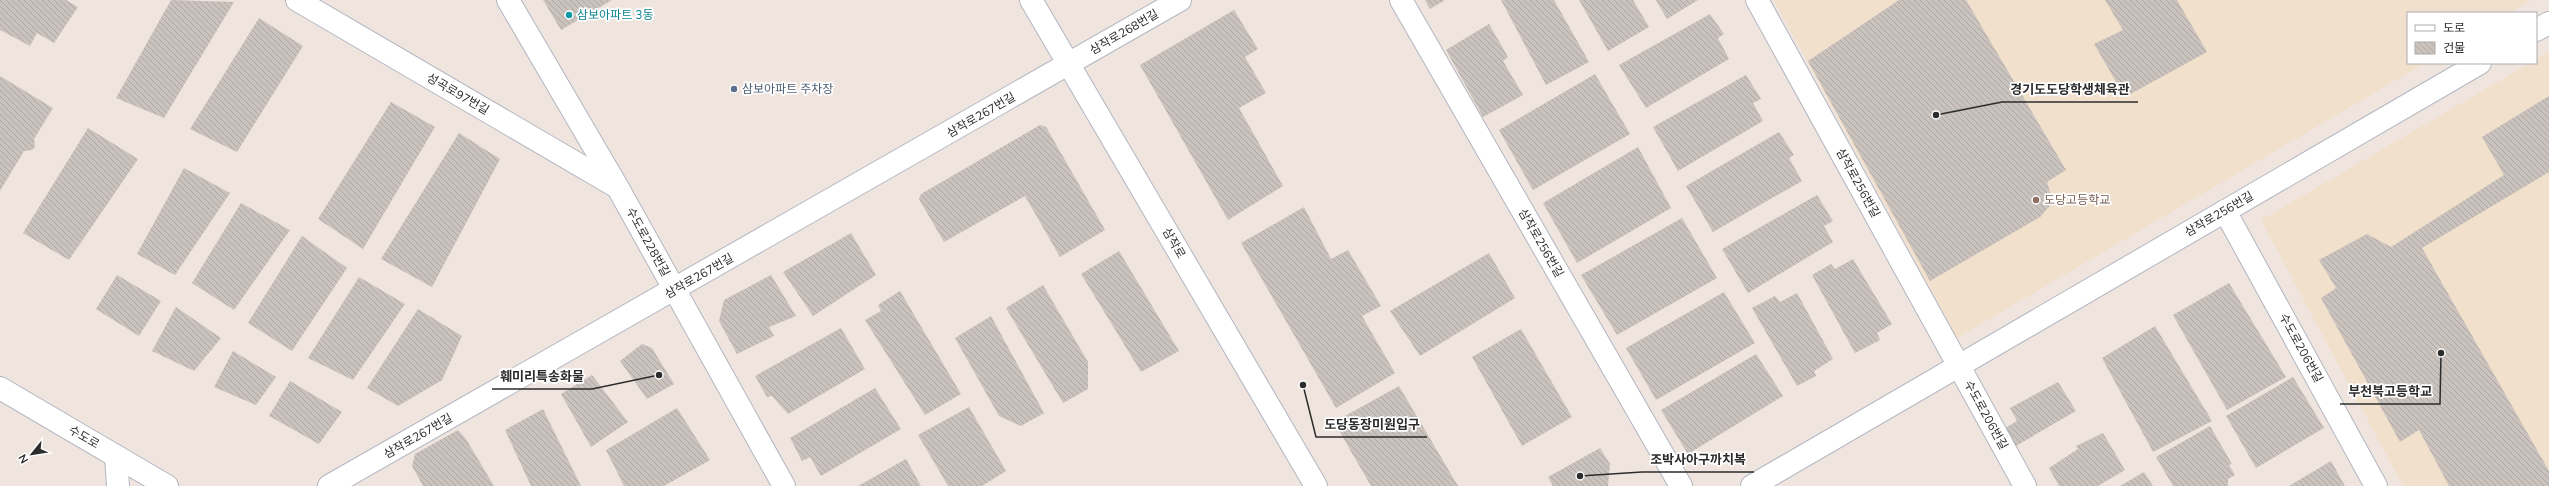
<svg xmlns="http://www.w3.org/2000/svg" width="2549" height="486" font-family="'Nunito Sans','Noto Sans KR',sans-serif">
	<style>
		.education { fill: #f1e0cc }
		.building { fill: url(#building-back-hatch) }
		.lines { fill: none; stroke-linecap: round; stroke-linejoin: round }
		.minor-casing { stroke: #b2b6c1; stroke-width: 24 }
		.minor { stroke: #fff; stroke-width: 22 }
		.culture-dot { fill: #0f9aa8; stroke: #fff; stroke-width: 1.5 }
		.service-dot { fill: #5c6f8a; stroke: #fff; stroke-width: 1.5 }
		.education-dot { fill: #8d6e63; stroke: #fff; stroke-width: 1.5 }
		.labels { text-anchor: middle; stroke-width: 3.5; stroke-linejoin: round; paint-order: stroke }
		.culture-label { font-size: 12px; fill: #0d838f; stroke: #fff; text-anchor: start }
		.street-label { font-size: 12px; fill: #2c2c2c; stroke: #fff }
		.service-label { font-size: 12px; fill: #4e5e75; stroke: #fff; text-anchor: start }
		.education-label { font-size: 12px; fill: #785e54; stroke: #fff; text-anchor: start }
		.leader { fill: none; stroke: #2c2c2c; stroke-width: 1.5 }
		.callout-dot { fill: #2c2c2c; stroke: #fff; stroke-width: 1.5 }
		.callout-label { font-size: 13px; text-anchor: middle; font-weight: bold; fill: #2c2c2c; stroke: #fff; stroke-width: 3.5; stroke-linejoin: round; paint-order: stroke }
	</style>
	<defs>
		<pattern id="building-back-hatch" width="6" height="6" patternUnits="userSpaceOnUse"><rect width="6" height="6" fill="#cac2bd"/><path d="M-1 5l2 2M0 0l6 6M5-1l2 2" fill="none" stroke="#aea7a3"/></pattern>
	</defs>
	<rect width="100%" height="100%" fill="#efe5de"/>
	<g class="education">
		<polygon points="1774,0 2532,0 2510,13 2408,13 2408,63 2425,63 1957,338"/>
		<polygon points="2549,52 2549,486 2403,486 2261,220 2530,63 2536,63 2536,59"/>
	</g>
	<g class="building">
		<polygon points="0,0 66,0 78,7 54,43 37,33 30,46 0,30"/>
		<polygon points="171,0 234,2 164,118 116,98"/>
		<polygon points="543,0 612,0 561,30"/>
		<polygon points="1425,0 1445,0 1430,9"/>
		<polygon points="1501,0 1554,0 1589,62 1546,85"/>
		<polygon points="1579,0 1633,0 1649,27 1608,51"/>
		<polygon points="1656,0 1698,0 1667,19"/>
		<polygon points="1899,0 1966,0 2066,170 2047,182 2053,202 2040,217 1930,281 1808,61"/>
		<polygon points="2105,0 2177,0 2207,52 2125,97 2094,44 2123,30"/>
		<polygon points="1234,10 1258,49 1245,57 1266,93 1239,108 1283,186 1228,220 1140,65"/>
		<polygon points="1710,14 1724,34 1718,38 1729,59 1646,108 1619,65"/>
		<polygon points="259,18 303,46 237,152 190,129"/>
		<polygon points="1489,24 1508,57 1503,61 1523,95 1483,117 1446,50"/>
		<polygon points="1595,74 1630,134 1533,190 1499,130"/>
		<polygon points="1746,75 1761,99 1753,103 1763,121 1678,171 1653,127"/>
		<polygon points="0,76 53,108 34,139 35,147 32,150 24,151 0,191"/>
		<polygon points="2549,96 2549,172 2422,248 2549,471 2549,486 2449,486 2419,430 2400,442 2321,298 2336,288 2319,260 2367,234 2391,247 2504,175 2482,137"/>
		<polygon points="391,102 435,127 363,249 318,219"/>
		<polygon points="1040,125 1046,127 1105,230 1060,257 1025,196 944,242 919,199 921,194"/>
		<polygon points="88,128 138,159 69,260 23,233"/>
		<polygon points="1779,132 1794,155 1789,158 1802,181 1713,232 1686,186"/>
		<polygon points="459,133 500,159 432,287 381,259"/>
		<polygon points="1638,147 1671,208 1577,263 1543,203"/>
		<polygon points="184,168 230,193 175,275 137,254"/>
		<polygon points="1817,195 1833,221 1824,226 1833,242 1748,293 1722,249"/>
		<polygon points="241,203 290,230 234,310 192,283"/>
		<polygon points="1304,207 1331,259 1348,250 1381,306 1362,316 1395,373 1336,408 1241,243"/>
		<polygon points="1682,218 1717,278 1617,335 1581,275"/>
		<polygon points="851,233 876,275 813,316 783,272"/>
		<polygon points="302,236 347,268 292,351 248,323"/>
		<polygon points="1119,251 1179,351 1141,372 1081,274"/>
		<polygon points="1489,253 1515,298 1420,356 1390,311"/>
		<polygon points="1853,259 1892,324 1877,333 1880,340 1855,353 1812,275 1831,264 1835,269"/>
		<polygon points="117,275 161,301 139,336 96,309"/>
		<polygon points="771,275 796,316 769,327 774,336 737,354 719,321 724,300"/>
		<polygon points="359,277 405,304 353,380 308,358"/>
		<polygon points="2229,283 2286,377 2227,410 2173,315"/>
		<polygon points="1043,285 1088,362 1088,389 1063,403 1006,308"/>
		<polygon points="900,291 961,394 925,415 865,320 881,311 878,305"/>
		<polygon points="1724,292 1755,343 1656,400 1626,348"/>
		<polygon points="1797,293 1833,359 1814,371 1816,376 1797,386 1752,308 1775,296 1780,302"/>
		<polygon points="176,307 221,338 194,371 152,351"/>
		<polygon points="418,309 462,336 442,380 398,406 367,388"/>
		<polygon points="991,316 1044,413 1021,426 999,416 955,338"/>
		<polygon points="2155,326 2212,421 2153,452 2102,358"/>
		<polygon points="841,328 865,369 788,414 772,396 767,397 755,376"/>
		<polygon points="1521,329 1572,417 1522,446 1472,357"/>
		<polygon points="642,344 652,348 674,384 647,399 620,361"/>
		<polygon points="233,351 276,377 256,405 214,387"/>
		<polygon points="1756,354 1783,396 1688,454 1661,410"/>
		<polygon points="592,375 628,422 591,447 561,394"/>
		<polygon points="2293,377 2324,428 2256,468 2226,416"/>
		<polygon points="290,381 342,412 319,444 269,416"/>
		<polygon points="2058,382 2076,411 2014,447 2005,428 2017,421 2010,408"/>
		<polygon points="1399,386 1458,486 1371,486 1334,422"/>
		<polygon points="875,388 901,429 821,476 810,457 802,461 790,438"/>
		<polygon points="969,407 1006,471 982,486 948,486 918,435"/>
		<polygon points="677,408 710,460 664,486 624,486 606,450"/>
		<polygon points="543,409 581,486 531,486 505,430"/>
		<polygon points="2210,426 2232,464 2229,465 2235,475 2228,479 2228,486 2173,486 2156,457"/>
		<polygon points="458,430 466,439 494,486 423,486 412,466 415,454"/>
		<polygon points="2103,433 2125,470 2098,486 2059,486 2049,468 2078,449 2076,446"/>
		<polygon points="1600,448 1610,464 1608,486 1553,486 1548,477"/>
		<polygon points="906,459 921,486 858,486"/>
		<polygon points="2331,461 2345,486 2289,486"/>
		<polygon points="2144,472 2153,486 2120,486"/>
	</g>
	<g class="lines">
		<defs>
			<g id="minor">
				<polyline points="297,0 617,187"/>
				<polyline points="508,0 618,188 784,486"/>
				<polyline points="1031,0 1316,486"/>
				<polyline points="1401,0 1681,486"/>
				<polyline points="1757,0 2025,486"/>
				<polyline points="2536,30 2549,23"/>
				<polyline points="2225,211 2376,486"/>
				<polyline points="0,388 167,486"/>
				<polyline points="116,456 118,486"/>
				<polyline points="329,486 1180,0"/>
				<polyline points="1752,486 2480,63"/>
			</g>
		</defs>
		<use href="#minor" class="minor-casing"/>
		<use href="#minor" class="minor"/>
	</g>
	<circle class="culture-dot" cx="569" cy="15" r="4"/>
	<circle class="service-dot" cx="734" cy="89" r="4"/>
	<circle class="education-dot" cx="2036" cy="200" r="4"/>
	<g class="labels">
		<g class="culture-label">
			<text x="577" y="19">삼보아파트 3동</text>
		</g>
		<g class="street-label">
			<text transform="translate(1124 32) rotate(-30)" y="4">삼작로268번길</text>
			<text transform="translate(458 94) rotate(30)" y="4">성곡로97번길</text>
			<text transform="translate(981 115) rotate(-30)" y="4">삼작로267번길</text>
			<text transform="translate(1858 183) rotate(61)" y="4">삼작로256번길</text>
			<text transform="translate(2219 214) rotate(-30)" y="4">삼작로256번길</text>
			<text transform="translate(648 242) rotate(61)" y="4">수도로228번길</text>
			<text transform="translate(1174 243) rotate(60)" y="4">삼작로</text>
			<text transform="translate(1541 243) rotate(60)" y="4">삼작로256번길</text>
			<text transform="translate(699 276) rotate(-30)" y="4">삼작로267번길</text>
			<text transform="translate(2301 348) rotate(61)" y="4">수도로206번길</text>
			<text transform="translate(1986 415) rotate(61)" y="4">수도로206번길</text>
			<text transform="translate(418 436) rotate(-30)" y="4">삼작로267번길</text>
			<text transform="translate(84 437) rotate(30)" y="4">수도로</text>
		</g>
		<g class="service-label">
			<text x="742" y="93">삼보아파트 주차장</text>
		</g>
		<g class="education-label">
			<text x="2044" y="204">도당고등학교</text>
		</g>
	</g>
	<path class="leader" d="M1936 115L2002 102H2138M659 375L592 389H492M2441 353L2440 404H2340M1303 385L1316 437H1427M1580 476L1642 472H1754"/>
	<g class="callout-dot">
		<circle cx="1936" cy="115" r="4"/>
		<circle cx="659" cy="375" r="4"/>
		<circle cx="2441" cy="353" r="4"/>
		<circle cx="1303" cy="385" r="4"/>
		<circle cx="1580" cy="476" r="4"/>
	</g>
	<g class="callout-label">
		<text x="2070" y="94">경기도도당학생체육관</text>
		<text x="542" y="381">훼미리특송화물</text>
		<text x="2390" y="396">부천북고등학교</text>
		<text x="1372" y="429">도당동장미원입구</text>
		<text x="1698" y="464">조박사아구까치복</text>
	</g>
	<rect x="2407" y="12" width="130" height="52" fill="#ffffff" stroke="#ababab"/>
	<rect x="2415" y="25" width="20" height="6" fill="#ffffff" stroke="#ababab"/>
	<text x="2443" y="32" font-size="12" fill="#2c2c2c">도로</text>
	<rect x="2415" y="42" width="20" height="12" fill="url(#building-back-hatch)" stroke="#ababab"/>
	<text x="2443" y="52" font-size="12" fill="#2c2c2c">건물</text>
	<g transform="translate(32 454) rotate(240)" stroke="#ffffff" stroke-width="3" paint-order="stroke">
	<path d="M0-3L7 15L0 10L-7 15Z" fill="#2c2c2c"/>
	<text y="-6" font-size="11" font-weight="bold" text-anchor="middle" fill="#2c2c2c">N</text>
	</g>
</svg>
